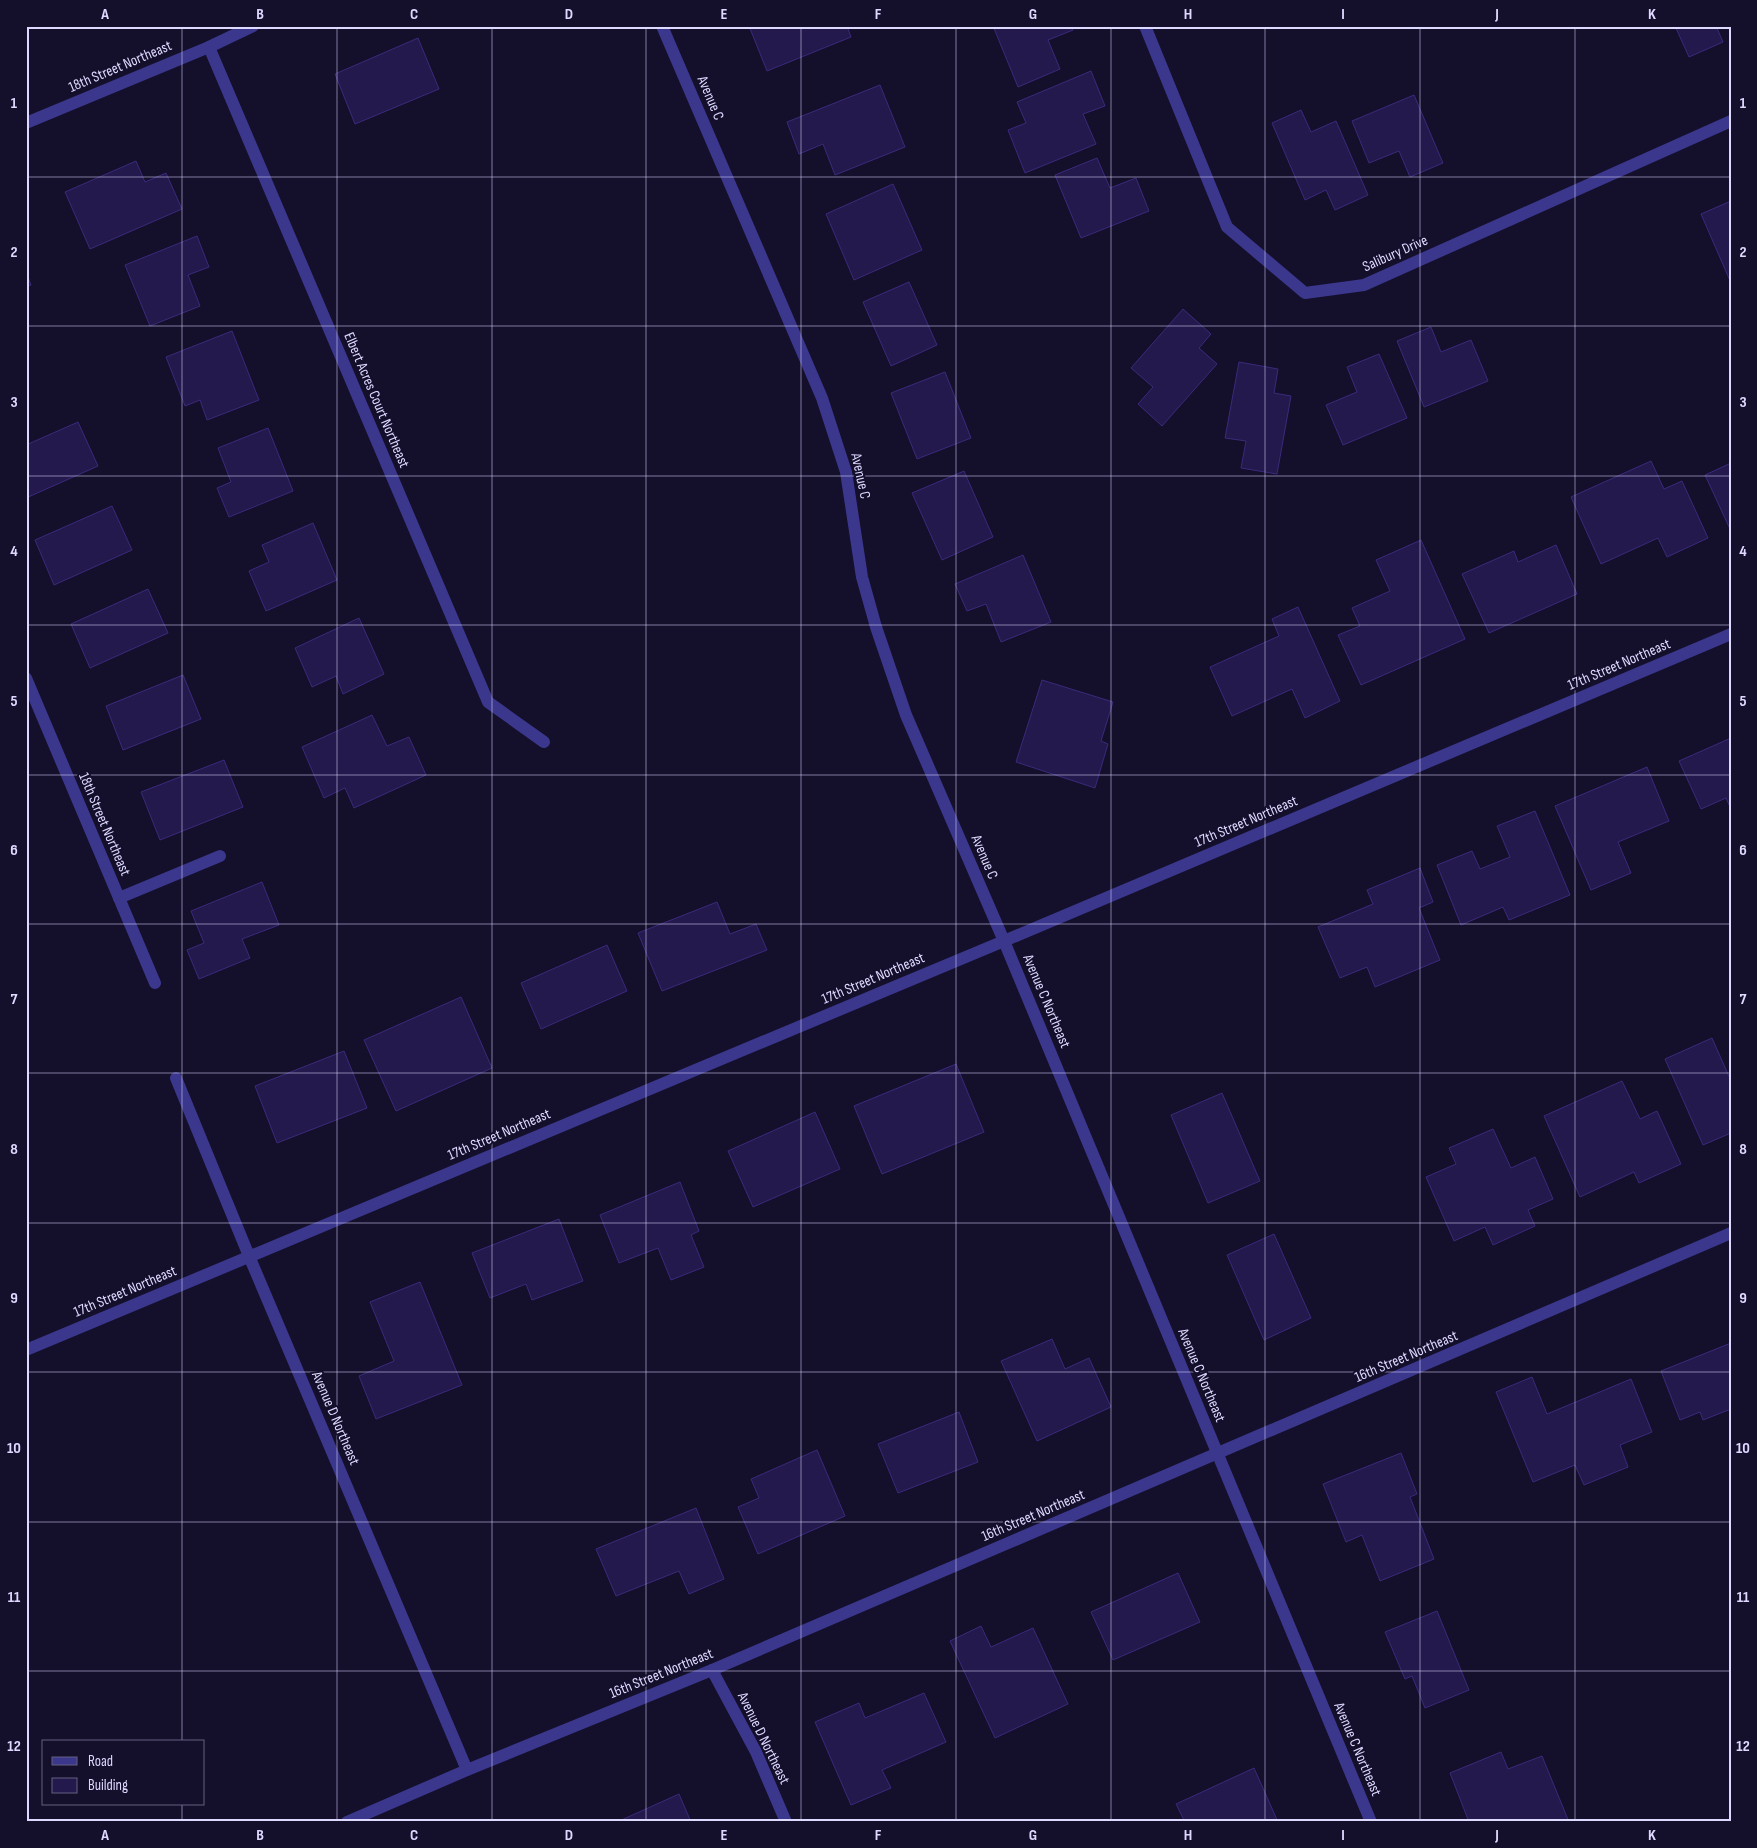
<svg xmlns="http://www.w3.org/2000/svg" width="1757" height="1848" font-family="'Sofia Sans Condensed',sans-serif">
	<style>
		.building { fill: #24194d; stroke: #3b2a7b }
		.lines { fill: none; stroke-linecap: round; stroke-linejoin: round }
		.minor { stroke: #3b378d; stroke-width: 12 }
		.grid { fill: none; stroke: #ddd9ff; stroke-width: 1; stroke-opacity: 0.55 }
		.labels { text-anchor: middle; stroke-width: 4; stroke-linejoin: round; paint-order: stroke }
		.street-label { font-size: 15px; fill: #ddd9ff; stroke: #140f2b }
		.neatline { fill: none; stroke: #ddd9ff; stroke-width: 2 }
		.grid-label { font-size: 16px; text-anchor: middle; font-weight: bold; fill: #ddd9ff }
	</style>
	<rect width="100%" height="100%" fill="#140f2b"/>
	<g class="building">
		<polygon points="749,26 847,26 851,37 767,71"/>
		<polygon points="993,26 1071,26 1073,30 1048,40 1060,69 1018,87"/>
		<polygon points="1675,26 1716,26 1723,42 1689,57"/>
		<polygon points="418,38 439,89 355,124 335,74"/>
		<polygon points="1091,71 1105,106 1083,114 1096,144 1025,173 1008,130 1026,123 1017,102"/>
		<polygon points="880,85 905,147 835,175 823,144 799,154 787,122"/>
		<polygon points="1414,95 1443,163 1410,177 1399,151 1369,163 1352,121"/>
		<polygon points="1301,110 1311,132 1336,121 1368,195 1335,210 1326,190 1305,200 1272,123"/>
		<polygon points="1097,158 1110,188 1136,178 1149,211 1081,238 1055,175"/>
		<polygon points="136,161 145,182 166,173 182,209 90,249 65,192"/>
		<polygon points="893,184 922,250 854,280 826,214"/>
		<polygon points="1731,201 1731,283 1701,214"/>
		<polygon points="197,236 209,267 188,275 200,306 150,326 125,265"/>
		<polygon points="26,272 31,285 26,287"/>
		<polygon points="909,282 937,345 891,366 863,302"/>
		<polygon points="1183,309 1211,334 1199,348 1217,364 1162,426 1138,404 1153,387 1131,368"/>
		<polygon points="1431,327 1441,352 1471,340 1488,381 1424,407 1397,341"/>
		<polygon points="232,331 259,400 207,420 200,400 185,406 166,357"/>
		<polygon points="1379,354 1407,418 1343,445 1326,405 1357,392 1347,367"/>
		<polygon points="1239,362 1278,369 1274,393 1291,396 1277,474 1241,468 1246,441 1225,438"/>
		<polygon points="945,372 971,438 917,459 891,393"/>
		<polygon points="78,422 98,466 26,498 26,445"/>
		<polygon points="268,428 293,491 229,517 217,488 231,482 218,448"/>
		<polygon points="1651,461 1664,489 1682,481 1708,538 1667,557 1658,538 1601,564 1571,497"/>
		<polygon points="1731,463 1731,529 1730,529 1705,475"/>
		<polygon points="964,471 993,537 942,560 912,493"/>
		<polygon points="112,506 132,550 54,585 35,540"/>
		<polygon points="313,523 337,580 266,611 249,571 269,562 262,545"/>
		<polygon points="1421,540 1465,639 1361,685 1338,635 1360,626 1352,608 1390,591 1376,560"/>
		<polygon points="1556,545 1577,594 1489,633 1462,574 1514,551 1518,562"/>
		<polygon points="1023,555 1051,622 1001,642 986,604 967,611 955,584"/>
		<polygon points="148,589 168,633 90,668 71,624"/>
		<polygon points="1298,607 1340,701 1305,718 1292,689 1232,716 1210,667 1279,636 1272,619"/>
		<polygon points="359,618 384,674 343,694 336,676 312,687 295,648"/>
		<polygon points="183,675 201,719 123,750 106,706"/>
		<polygon points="1042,680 1113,702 1101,741 1108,744 1095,788 1016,762"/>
		<polygon points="372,715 387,746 409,737 426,775 354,808 345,788 324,798 302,747"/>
		<polygon points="1731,738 1731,809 1726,798 1701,809 1679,761"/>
		<polygon points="224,760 243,807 160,840 141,792"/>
		<polygon points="1647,767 1669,821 1618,842 1631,873 1591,890 1555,806"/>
		<polygon points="1535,811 1570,895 1509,920 1503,907 1461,925 1437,865 1472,851 1480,869 1510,857 1497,826"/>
		<polygon points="1420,868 1433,902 1419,908 1440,960 1375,987 1367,967 1340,978 1318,927 1373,904 1367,890"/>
		<polygon points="262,882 279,925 242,939 250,958 199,979 187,950 204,943 191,911"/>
		<polygon points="717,902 730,934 756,924 767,950 662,991 638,933"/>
		<polygon points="607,945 627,991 541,1029 521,983"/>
		<polygon points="461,997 492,1068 396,1111 364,1040"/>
		<polygon points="1712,1038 1731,1081 1731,1133 1703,1145 1665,1059"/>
		<polygon points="344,1051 367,1108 277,1143 255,1086"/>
		<polygon points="956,1064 984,1132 882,1174 854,1106"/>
		<polygon points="1622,1081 1640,1119 1657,1111 1681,1164 1639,1183 1634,1172 1580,1197 1544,1116"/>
		<polygon points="1222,1093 1260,1181 1208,1203 1171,1115"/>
		<polygon points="815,1112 840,1169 753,1207 728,1151"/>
		<polygon points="1493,1129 1511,1168 1535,1157 1553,1199 1528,1210 1535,1226 1493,1245 1485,1227 1454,1241 1426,1177 1456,1164 1449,1148"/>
		<polygon points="680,1182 699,1231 691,1235 704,1267 671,1280 658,1248 619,1263 600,1215"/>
		<polygon points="559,1219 583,1281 532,1300 526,1284 490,1298 472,1253"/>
		<polygon points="1274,1234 1311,1318 1264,1340 1227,1255"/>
		<polygon points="420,1282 462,1385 376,1419 359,1376 394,1361 370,1302"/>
		<polygon points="1052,1339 1065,1369 1089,1358 1111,1407 1037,1441 1001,1361"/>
		<polygon points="1731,1343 1731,1409 1703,1420 1700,1412 1680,1420 1661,1371"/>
		<polygon points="1532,1377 1547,1414 1631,1379 1652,1432 1620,1445 1628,1467 1584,1485 1575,1465 1533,1482 1496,1392"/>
		<polygon points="959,1412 978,1462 898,1493 878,1444"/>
		<polygon points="817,1450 845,1516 758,1554 738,1507 759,1498 751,1479"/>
		<polygon points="1401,1453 1417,1494 1410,1497 1434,1559 1380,1581 1362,1535 1346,1542 1323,1484"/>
		<polygon points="696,1508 724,1579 689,1594 679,1571 616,1596 596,1549"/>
		<polygon points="1178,1573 1200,1622 1113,1660 1091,1612"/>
		<polygon points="1437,1611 1469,1690 1425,1708 1412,1676 1405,1679 1385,1632"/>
		<polygon points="981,1626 991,1647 1033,1628 1068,1704 995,1738 950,1641"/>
		<polygon points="924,1693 946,1742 882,1770 891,1788 851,1805 815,1722 859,1703 865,1718"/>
		<polygon points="1501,1752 1508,1769 1542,1756 1569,1822 1469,1822 1450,1773"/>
		<polygon points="1254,1768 1278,1822 1185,1822 1176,1804"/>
		<polygon points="679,1794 691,1822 617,1822"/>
	</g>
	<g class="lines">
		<g class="minor">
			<polyline points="662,26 822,398 846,472 862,577 876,627 906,715 1004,941 1371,1822"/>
			<polyline points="1145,26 1227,227 1305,293 1364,285 1731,121"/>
			<polyline points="209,47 488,702 544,742"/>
			<polyline points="26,123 209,47 253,26"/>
			<polyline points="26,678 155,983"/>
			<polyline points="119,898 220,856"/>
			<polyline points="176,1078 249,1256 467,1770"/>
			<polyline points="26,1350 1004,941 1731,634"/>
			<polyline points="712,1670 756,1752 786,1822"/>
			<polyline points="347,1822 467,1770 712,1670 1731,1233"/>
		</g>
	</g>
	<path class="grid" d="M182 26V1742M337 26V1822M492 26V1822M646 26V1822M801 26V1822M956 26V1822M1111 26V1822M1265 26V1822M1420 26V1822M1575 26V1822M26 177H1731M26 326H1731M26 476H1731M26 625H1731M26 775H1731M26 924H1731M26 1073H1731M26 1223H1731M26 1372H1731M26 1522H1731M26 1671H1731M182 1804V1822"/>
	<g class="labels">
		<g class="street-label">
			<text transform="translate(120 66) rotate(-23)" y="5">18th Street Northeast</text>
			<text transform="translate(711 98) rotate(67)" y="5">Avenue C</text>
			<text transform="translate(1395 253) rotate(-24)" y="5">Salibury Drive</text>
			<text transform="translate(377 400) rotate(67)" y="5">Elbert Acres Court Northeast</text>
			<text transform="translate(861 476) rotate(78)" y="5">Avenue C</text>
			<text transform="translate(1619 664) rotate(-23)" y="5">17th Street Northeast</text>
			<text transform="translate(1246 821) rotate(-23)" y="5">17th Street Northeast</text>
			<text transform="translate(105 824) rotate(67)" y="5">18th Street Northeast</text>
			<text transform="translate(985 857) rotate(67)" y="5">Avenue C</text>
			<text transform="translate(873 978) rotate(-23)" y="5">17th Street Northeast</text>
			<text transform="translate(1047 1001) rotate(67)" y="5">Avenue C Northeast</text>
			<text transform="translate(499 1134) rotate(-23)" y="5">17th Street Northeast</text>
			<text transform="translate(125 1291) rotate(-23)" y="5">17th Street Northeast</text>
			<text transform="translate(1406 1356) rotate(-23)" y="5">16th Street Northeast</text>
			<text transform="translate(1202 1375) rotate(67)" y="5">Avenue C Northeast</text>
			<text transform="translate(336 1418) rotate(67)" y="5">Avenue D Northeast</text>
			<text transform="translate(1033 1515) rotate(-23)" y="5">16th Street Northeast</text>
			<text transform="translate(661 1673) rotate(-22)" y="5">16th Street Northeast</text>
			<text transform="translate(764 1738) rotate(64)" y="5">Avenue D Northeast</text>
			<text transform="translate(1358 1749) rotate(67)" y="5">Avenue C Northeast</text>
		</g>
	</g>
	<rect width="1757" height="1848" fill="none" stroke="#140f2b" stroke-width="55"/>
	<rect x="42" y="1740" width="162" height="65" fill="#140f2b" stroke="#646080"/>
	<rect x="52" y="1757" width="25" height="8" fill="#3b378d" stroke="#646080"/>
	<text x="88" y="1766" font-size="15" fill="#ddd9ff">Road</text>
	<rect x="52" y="1778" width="25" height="15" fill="#24194d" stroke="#646080"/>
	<text x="88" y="1790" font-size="15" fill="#ddd9ff">Building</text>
	<rect x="28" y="28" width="1702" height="1792" class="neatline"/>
	<g class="grid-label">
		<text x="105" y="19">A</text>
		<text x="260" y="19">B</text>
		<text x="414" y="19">C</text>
		<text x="569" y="19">D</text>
		<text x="724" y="19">E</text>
		<text x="878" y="19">F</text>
		<text x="1033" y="19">G</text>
		<text x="1188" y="19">H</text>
		<text x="1343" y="19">I</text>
		<text x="1497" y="19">J</text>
		<text x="1652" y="19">K</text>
		<text x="14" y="108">1</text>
		<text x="1743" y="108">1</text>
		<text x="14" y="257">2</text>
		<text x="1743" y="257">2</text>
		<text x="14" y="407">3</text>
		<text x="1743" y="407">3</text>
		<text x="14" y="556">4</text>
		<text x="1743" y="556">4</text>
		<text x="14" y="706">5</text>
		<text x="1743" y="706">5</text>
		<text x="14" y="855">6</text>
		<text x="1743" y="855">6</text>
		<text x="14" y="1004">7</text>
		<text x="1743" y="1004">7</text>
		<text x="14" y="1154">8</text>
		<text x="1743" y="1154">8</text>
		<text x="14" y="1303">9</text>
		<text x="1743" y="1303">9</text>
		<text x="14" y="1453">10</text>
		<text x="1743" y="1453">10</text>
		<text x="14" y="1602">11</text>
		<text x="1743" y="1602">11</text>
		<text x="14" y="1751">12</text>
		<text x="1743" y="1751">12</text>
		<text x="105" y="1840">A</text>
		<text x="260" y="1840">B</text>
		<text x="414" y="1840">C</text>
		<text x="569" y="1840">D</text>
		<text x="724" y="1840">E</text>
		<text x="878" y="1840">F</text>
		<text x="1033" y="1840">G</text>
		<text x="1188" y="1840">H</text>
		<text x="1343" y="1840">I</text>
		<text x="1497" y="1840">J</text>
		<text x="1652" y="1840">K</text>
	</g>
</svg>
